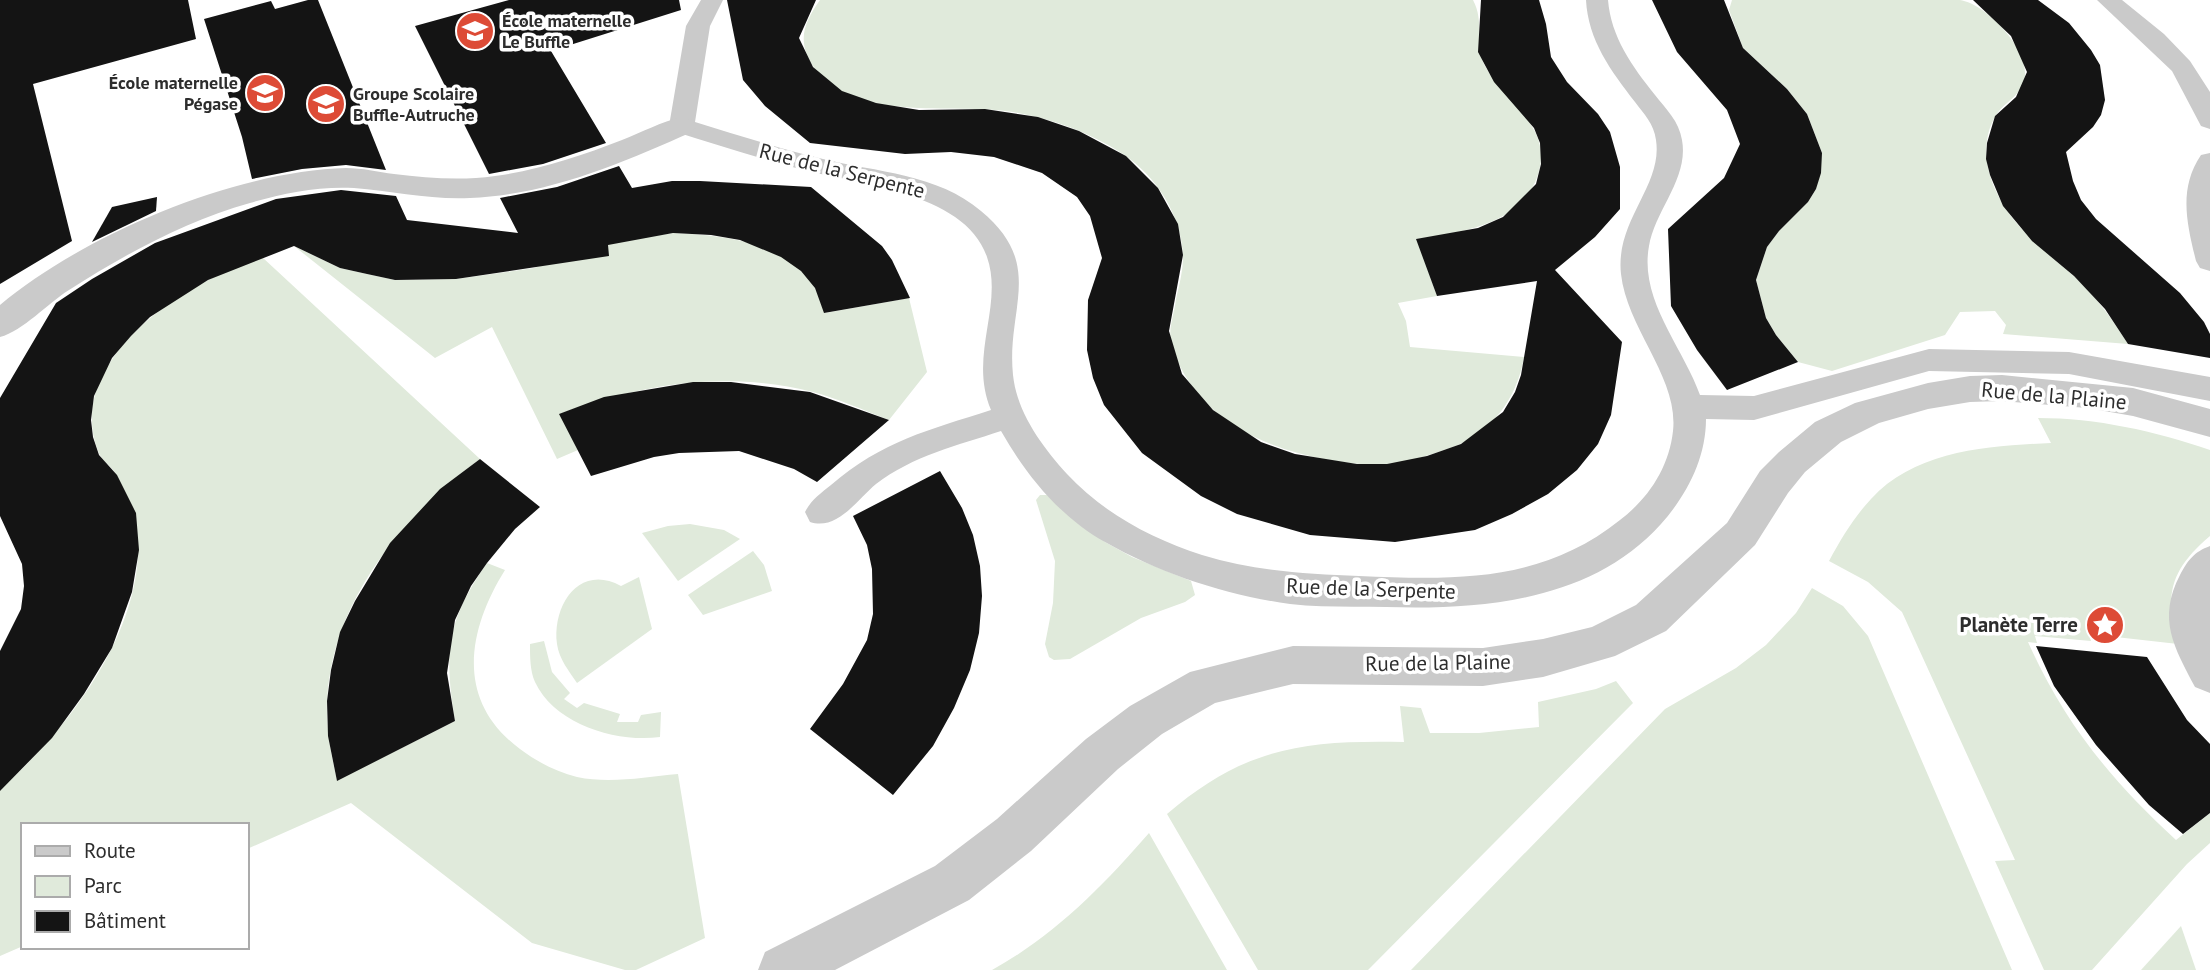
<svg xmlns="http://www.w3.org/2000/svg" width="2210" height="970" font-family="'PT Sans',sans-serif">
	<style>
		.green { fill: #e0eadb }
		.building { fill: #141414 }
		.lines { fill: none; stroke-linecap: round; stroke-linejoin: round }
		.service { fill: #cacaca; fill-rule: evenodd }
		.pedestrian { fill: #cacaca; fill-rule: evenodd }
		.minor { fill: #cacaca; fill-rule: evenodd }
		.labels { text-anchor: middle; stroke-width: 7; stroke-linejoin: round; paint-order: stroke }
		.far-poi-label { font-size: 18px; font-weight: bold; fill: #2d2d2d; stroke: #fff; text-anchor: start }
		.street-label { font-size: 21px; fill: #2d2d2d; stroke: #fff }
		.poi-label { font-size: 21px; font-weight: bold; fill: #2d2d2d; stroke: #fff; text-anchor: end }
	</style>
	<rect width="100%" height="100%" fill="#fff"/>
	<g class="green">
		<path d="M820 0H1473C1485 22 1474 45 1485 66 1498 90 1522 106 1534 130 1541 142 1543 157 1539 171 1525 224 1463 232 1417 239L1437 296 1398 303 1406 321 1410 347 1524 357C1517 399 1491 434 1450 448 1430 455 1409 462 1388 464 1368 466 1348 463 1329 460 1260 448 1195 416 1172 347 1167 330 1174 316 1176 299 1179 286 1183 271 1183 257 1182 216 1157 177 1123 154 1089 132 1052 119 1013 112 954 102 848 125 811 63 797 39 805 21 820 0Z"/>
		<path d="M1732 0C1785 0 1838 0 1891 0 1913 0 1938 0 1960 0 1986 4 2028 48 2025 76 2023 96 2003 102 1995 117 1982 139 1985 167 1995 189 2012 228 2046 251 2076 278 2097 298 2113 320 2128 344L2003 334 2006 325 1995 311 1960 312 1945 335 1832 371 1798 362 1776 335 1766 318 1756 280 1767 247 1779 231 1808 202 1816 189 1822 153 1807 114 1787 89 1743 48 1729 10Z"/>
		<path d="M673 233C722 235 786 241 815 288 819 295 821 305 825 313L909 298 927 372 889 420C863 410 839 399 813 392 728 370 639 384 560 414L578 450 557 459 492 327 435 358 294 246 340 268 367 274 395 280 456 279 534 268 619 241Z"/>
		<path d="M262 257 480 459C402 519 333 598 327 700 326 728 331 754 337 780L455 721C444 652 446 622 487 563L505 570C467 631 455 701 520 749 537 762 557 772 577 777 610 784 645 777 678 774L705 938 636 970H625L532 943 351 803 247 849V825H23V946L0 956V789C64 734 136 640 138 552 139 542 122 486 117 476 112 466 101 461 98 451 69 376 149 310 208 280 225 271 244 265 262 257Z"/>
		<path d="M2038 418C2096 418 2155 431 2210 450V536C2170 570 2164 595 2178 644L2089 634 2091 641 2035 636 2037 643 2028 642C2064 723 2111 780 2176 840L2210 813V843L2187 864 2092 970H2044L1995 861 2015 860 1902 612 1868 582 1829 561C1841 539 1854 517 1871 499 1916 450 1989 446 2051 443Z"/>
		<polygon points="1040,495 1047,495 1105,542 1132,557 1191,581 1195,595 1185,602 1141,618 1070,659 1054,660 1049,657 1045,644 1053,603 1055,561 1036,500"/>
		<polygon points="690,524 724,530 740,539 678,581 642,533 668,526"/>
		<polygon points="753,551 764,565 772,591 703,615 688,595"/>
		<path d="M639 577 652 629 577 683C569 671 559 659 557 644 552 606 579 563 621 586Z"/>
		<polygon points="1812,588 1843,606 1868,636 2012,970 1411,970 1665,709 1736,668 1766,645 1796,613"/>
		<path d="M544 641 552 672 570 693 564 699 577 708 584 703 620 714 617 722H638L641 715 661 712 660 737C618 743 555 725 535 682 530 671 530 657 530 644Z"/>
		<path d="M1616 681 1633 703 1368 970H1258L1167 814C1245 747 1305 740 1404 742L1400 706 1421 708 1430 733H1479L1539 727 1538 702 1596 689Z"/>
		<path d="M1149 833 1227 970H992C1054 936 1103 886 1149 833Z"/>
		<polygon points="2181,926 2196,970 2141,970"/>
	</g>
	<g class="building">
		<polygon points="0,0 188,0 196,39 33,84 72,241 0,284"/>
		<polygon points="308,0 318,0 386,170 346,165 302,169 252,179 242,137 204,19 271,1 275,9"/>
		<polygon points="509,0 679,0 681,10 551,51 606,143 543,164 489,174 415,26"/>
		<polygon points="727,0 816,0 799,38 813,67 842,91 876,103 919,110 985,109 1038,117 1079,131 1126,156 1158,188 1178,224 1183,255 1169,331 1182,374 1213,410 1261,442 1295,454 1357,464 1387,464 1427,456 1461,444 1503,412 1515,392 1521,375 1537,281 1437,296 1416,239 1478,228 1503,217 1536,184 1541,164 1540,143 1534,128 1494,82 1478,52 1481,0 1539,0 1546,24 1551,57 1567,82 1598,114 1610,132 1620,167 1620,209 1595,237 1555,270 1622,342 1611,415 1598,444 1577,470 1548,494 1512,514 1475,530 1395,542 1310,535 1237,514 1201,496 1142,453 1104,405 1093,378 1087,350 1088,300 1102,258 1090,216 1077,197 1042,173 994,157 951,152 905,154 810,143 765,106 743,80"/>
		<polygon points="1652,0 1724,0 1743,48 1787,89 1807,114 1822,153 1821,173 1816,189 1808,202 1779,231 1767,247 1756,280 1766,318 1776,335 1798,362 1727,390 1697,350 1671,306 1668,229 1724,178 1740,144 1727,110 1677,52"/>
		<polygon points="1973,0 2038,0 2069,23 2091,50 2100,65 2105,100 2101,115 2093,127 2066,152 2073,181 2081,200 2096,219 2180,293 2204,322 2210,334 2210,358 2128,344 2105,309 2074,276 2032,241 2003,206 1990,175 1986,159 1987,143 1995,116 2016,97 2027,72 2011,36"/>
		<polygon points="619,166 632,188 672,181 700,181 811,187 882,246 892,260 910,298 824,313 815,288 801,271 781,257 740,240 711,235 673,233 608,245 609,256 456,279 395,280 367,274 340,268 294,246 208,280 150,317 131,336 112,358 94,396 91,420 93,437 99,455 117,475 136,513 139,550 132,592 112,648 84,694 52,738 0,791 0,651 21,609 24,586 22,564 0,516 0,398 56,303 92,279 155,243 276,199 341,190 396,196 407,220 518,233 500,198 557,187"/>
		<polygon points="157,197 156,211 92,242 112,207"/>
		<polygon points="693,382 731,382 810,392 889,420 817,482 794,469 739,451 679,453 654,457 591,476 559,414 604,397"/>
		<polygon points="480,459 540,507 515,529 487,563 471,586 455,620 447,673 455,721 337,781 328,736 327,701 331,670 340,632 355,601 390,543 440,489"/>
		<polygon points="940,471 962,508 973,535 980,566 982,596 979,633 970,670 954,708 933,746 893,795 810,729 843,684 867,640 873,614 872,569 867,545 853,516"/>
		<polygon points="2036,646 2147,657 2187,720 2210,744 2210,813 2183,834 2149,805 2096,745 2054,686"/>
	</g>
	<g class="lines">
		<g class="service">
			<path d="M701 0H723L710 26 695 122C738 135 780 149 823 159 876 172 938 174 981 211 1046 265 1006 308 1013 375 1017 413 1042 446 1067 474 1103 513 1152 539 1202 555 1255 571 1305 574 1359 576 1455 580 1541 583 1620 520 1649 498 1669 467 1673 431 1679 378 1627 329 1621 274 1615 220 1663 186 1656 140 1654 124 1644 114 1635 102 1611 71 1588 40 1586 0H1608C1611 37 1632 66 1655 95 1666 109 1679 121 1682 140 1689 178 1655 210 1649 246 1639 300 1683 347 1700 395L1754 396 1929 349 2069 352 2210 377V401L2069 374 1929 371 1754 420 1706 419C1706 458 1687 495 1661 524 1592 601 1482 610 1386 607 1354 606 1321 608 1290 604 1226 595 1161 574 1105 542 1060 517 1026 475 1001 431 959 445 912 456 876 484 857 500 837 531 810 522L805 512C811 500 821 493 831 485 882 441 929 430 991 410 968 355 1004 306 987 257 965 191 853 184 796 168 755 157 714 144 673 131L669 126 686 26Z"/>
			<polygon points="2097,0 2122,0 2164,34 2190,61 2210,92 2210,129 2201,126 2172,71"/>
			<path d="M2210 153V271L2200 268 2196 261C2187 224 2178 189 2201 155Z"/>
		</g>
		<g class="pedestrian">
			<path d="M682 117 692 120 697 126 692 132C622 163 548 195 470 198 431 200 393 191 354 188 320 186 283 193 250 203 186 221 125 254 69 290 48 303 23 331 0 337V305C85 234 235 171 346 168 362 168 378 172 394 174 427 178 461 181 495 176 539 170 581 156 622 140 642 132 661 122 682 117Z"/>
			<path d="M2210 546V693L2195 687C2174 647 2157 619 2180 575 2188 560 2194 552 2210 546Z"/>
		</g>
		<polygon class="minor" points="2002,375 2133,388 2210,409 2210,437 2133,416 2087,408 2002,401 1970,402 1928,409 1879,423 1841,442 1805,472 1788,493 1755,545 1666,631 1615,656 1543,677 1483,686 1293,684 1215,703 1162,734 1118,769 1031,851 969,900 835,970 758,970 765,952 935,866 997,819 1086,739 1130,706 1190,672 1293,646 1483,648 1543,639 1592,627 1636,605 1727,523 1760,471 1779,452 1815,422 1855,403 1928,383 1970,376"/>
	</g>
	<defs>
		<symbol id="school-disc" viewBox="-11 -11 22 22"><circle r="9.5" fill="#dd4b36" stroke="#fff"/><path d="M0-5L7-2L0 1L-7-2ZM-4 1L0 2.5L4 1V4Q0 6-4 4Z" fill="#fff"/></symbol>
		<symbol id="sight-disc" viewBox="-11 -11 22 22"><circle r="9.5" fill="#dd4b36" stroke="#fff"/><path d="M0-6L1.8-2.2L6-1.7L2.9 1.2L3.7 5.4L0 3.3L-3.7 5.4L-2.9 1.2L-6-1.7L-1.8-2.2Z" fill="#fff"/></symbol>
	</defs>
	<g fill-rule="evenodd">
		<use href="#school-disc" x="453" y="9" width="44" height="44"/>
		<use href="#school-disc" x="243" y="71" width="44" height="44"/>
		<use href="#school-disc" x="304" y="82" width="44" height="44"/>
		<use href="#sight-disc" x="2083" y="603" width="44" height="44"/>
	</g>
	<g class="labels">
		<g class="far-poi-label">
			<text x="502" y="27">École maternelle<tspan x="502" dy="21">Le Buffle</tspan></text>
			<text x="238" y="89" text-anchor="end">École maternelle<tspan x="238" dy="21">Pégase</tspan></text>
			<text x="353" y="100">Groupe Scolaire<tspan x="353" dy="21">Buffle-Autruche</tspan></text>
		</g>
		<g class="street-label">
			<text transform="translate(842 171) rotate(14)" y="7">Rue de la Serpente</text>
			<text transform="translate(2054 396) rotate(5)" y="7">Rue de la Plaine</text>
			<text transform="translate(1371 589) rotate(2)" y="7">Rue de la Serpente</text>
			<text transform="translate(1438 663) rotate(-1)" y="7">Rue de la Plaine</text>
		</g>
		<g class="poi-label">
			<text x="2078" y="632">Planète Terre</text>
		</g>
	</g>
	<rect x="21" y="823" width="228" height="126" fill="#ffffff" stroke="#ababab" stroke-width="2"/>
	<rect x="35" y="846" width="35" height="10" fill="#cacaca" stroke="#ababab" stroke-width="2"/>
	<text x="84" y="858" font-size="21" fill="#2d2d2d">Route</text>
	<rect x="35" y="876" width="35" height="21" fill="#e0eadb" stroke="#ababab" stroke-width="2"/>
	<text x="84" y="893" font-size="21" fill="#2d2d2d">Parc</text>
	<rect x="35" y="911" width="35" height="21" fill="#141414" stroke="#ababab" stroke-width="2"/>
	<text x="84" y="928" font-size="21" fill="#2d2d2d">Bâtiment</text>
</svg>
